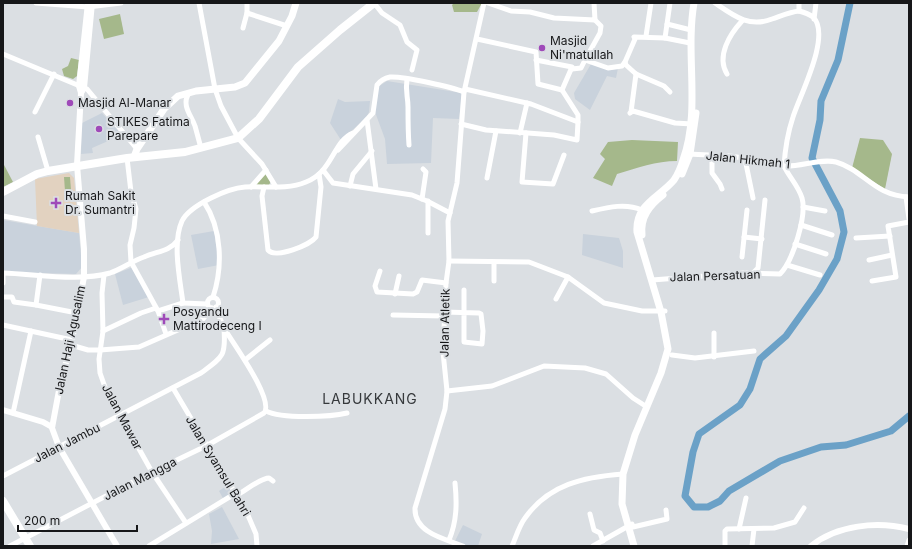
<svg xmlns="http://www.w3.org/2000/svg" width="912" height="549" font-family="Inter,sans-serif">
	<style>
		.built { fill: #c9d2dc }
		.medical { fill: #e2d2c0 }
		.green { fill: #a5b88b }
		.lines { fill: none; stroke-linecap: round; stroke-linejoin: round }
		.river { stroke: #6ba1c7; stroke-width: 7 }
		.minor { stroke: #fff; stroke-width: 5 }
		.tertiary { stroke: #fff; stroke-width: 6 }
		.secondary { stroke: #fff; stroke-width: 7 }
		.trunk { stroke: #fff; stroke-width: 8 }
		.poi-dot { fill: #9f4ab9; stroke: #dbdfe3; stroke-width: 1.5 }
		.labels { text-anchor: middle; stroke-width: 4; stroke-linejoin: round; paint-order: stroke }
		.poi-label { font-size: 12px; fill: #161719; stroke: #dbdfe3; text-anchor: start }
		.street-label { font-size: 12px; fill: #161719; stroke: #dbdfe3 }
		.quarter-label { font-size: 14px; letter-spacing: 1px; fill: #36393c; stroke: #dbdfe3 }
	</style>
	<rect width="100%" height="100%" fill="#dbdfe3"/>
	<g class="built">
		<polygon points="591,64 618,68 616,78 607,76 590,110 575,99 574,93"/>
		<polygon points="387,81 462,93 459,119 433,118 431,163 387,164 385,139 375,112 378,87"/>
		<polygon points="338,99 345,102 370,101 369,112 366,118 341,140 330,123"/>
		<polygon points="102,113 122,135 92,148 93,153 81,154 82,123"/>
		<polygon points="3,220 79,233 82,267 76,274 3,272"/>
		<polygon points="214,231 219,265 198,269 191,235"/>
		<polygon points="583,234 619,238 623,251 623,268 582,255"/>
		<polygon points="133,267 149,297 123,305 115,274"/>
		<polygon points="229,484 235,493 224,500 219,491"/>
		<polygon points="222,507 239,539 211,544 212,531 209,514"/>
		<polygon points="463,525 482,534 478,546 465,546 455,541"/>
	</g>
	<polygon class="medical" points="69,173 74,178 79,233 37,226 35,179"/>
	<g class="green">
		<polygon points="454,3 482,3 477,12 454,12 452,5"/>
		<polygon points="120,14 124,34 104,39 99,19"/>
		<polygon points="71,58 79,60 77,76 73,79 64,76 62,69 68,66"/>
		<polygon points="860,138 883,140 892,154 885,189 852,168"/>
		<path d="M632 140 678 142 677 161C656 161 637 168 617 174L612 186 593 178 605 159 600 154 608 142Z"/>
		<polygon points="3,163 13,182 3,187"/>
		<polygon points="266,173 271,181 269,185 254,185"/>
		<polygon points="64,177 70,177 71,190 65,191"/>
	</g>
	<g class="lines">
		<polyline class="river" points="850,3 838,60 821,101 820,120 812,158 840,211 844,232 837,259 819,290 786,336 760,359 750,389 740,405 699,434 693,452 685,496 694,507 708,507 720,501 729,491 780,461 821,447 846,445 891,431 909,416"/>
		<g class="minor">
			<polyline points="36,3 88,7 121,3"/>
			<polyline points="199,3 215,89 221,106 238,138 262,164 276,187"/>
			<polyline points="374,3 382,13 400,25 407,42 417,50 412,70"/>
			<polyline points="488,3 511,11 530,12 554,18 595,20 594,3"/>
			<polyline points="799,11 799,3"/>
			<polyline points="247,13 287,26"/>
			<polyline points="814,19 816,3"/>
			<polyline points="667,24 670,3"/>
			<polyline points="243,28 247,13 247,3"/>
			<polyline points="646,36 651,3"/>
			<polyline points="665,38 667,24 691,30"/>
			<polyline points="477,39 536,52 538,84 562,90"/>
			<polyline points="3,54 87,89 137,149"/>
			<polyline points="585,60 600,33 601,26 595,20"/>
			<polyline points="625,62 626,65 636,74 664,86 670,92"/>
			<polyline points="572,69 581,68 585,60 608,68 622,66 625,62 635,39 634,37 665,38 690,43"/>
			<path d="M727 74C716 56 730 34 742 21"/>
			<path d="M407 79C405 92 408 96 408 107 408 120 408 132 409 145"/>
			<polyline points="465,89 531,104 578,122 578,115 562,90 572,67 536,60"/>
			<path d="M189 93C181 105 191 115 195 126 197 133 199 141 201 148"/>
			<polyline points="35,112 54,74"/>
			<polyline points="631,112 636,74"/>
			<polyline points="630,113 633,111 675,123 692,124"/>
			<polyline points="367,120 376,189"/>
			<polyline points="461,124 486,130 554,135 577,140 578,122"/>
			<polyline points="520,133 527,103"/>
			<polyline points="526,133 522,182 553,184 564,155"/>
			<polyline points="38,137 48,171"/>
			<path d="M338 150 373 113 377 85C380 81 385 78 390 77 403 76 452 87 464 92"/>
			<path d="M690 154C703 155 717 155 730 156 748 158 766 164 784 166 801 167 821 158 836 162 864 170 874 196 909 197"/>
			<polyline points="712,156 712,173 720,184 722,189"/>
			<polyline points="127,158 131,192 136,209 134,228 130,245 131,262 158,311 166,334"/>
			<polyline points="745,159 753,198"/>
			<polyline points="323,170 333,183 412,195 427,201 450,213"/>
			<polyline points="487,178 496,131"/>
			<polyline points="350,186 353,174 372,151"/>
			<polyline points="251,187 266,170"/>
			<path d="M264 187 262 196 268 250C276 259 310 245 316 237L321 187 319 174"/>
			<polyline points="906,197 909,219"/>
			<polyline points="422,199 426,172 423,169"/>
			<polyline points="428,201 428,233"/>
			<path d="M204 202C222 229 223 267 213 297"/>
			<polyline points="803,207 825,211"/>
			<path d="M592 211C609 207 626 203 642 210"/>
			<polyline points="3,216 35,222"/>
			<polyline points="801,225 832,235"/>
			<polyline points="744,237 762,239"/>
			<polyline points="856,238 890,236"/>
			<polyline points="795,244 826,254"/>
			<polyline points="742,257 747,210"/>
			<polyline points="869,260 892,255"/>
			<polyline points="449,261 529,262 568,277 604,303 642,311 665,311"/>
			<polyline points="494,262 494,281"/>
			<polyline points="787,265 820,275"/>
			<polyline points="380,271 375,286 377,292 413,294 417,292 422,280 446,283"/>
			<path d="M3 273C36 274 79 282 110 273 122 269 132 261 144 257 157 251 169 252 178 240"/>
			<polyline points="753,273 758,268 765,200"/>
			<polyline points="40,275 36,305 77,313"/>
			<polyline points="104,275 102,293 103,331 99,359 100,373 106,390 152,472 186,523"/>
			<path d="M652 280 744 273 780 274C793 261 807 215 802 198 798 185 789 177 784 166 785 150 788 132 793 117 799 97 832 35 813 17 809 14 803 12 799 11 790 12 781 16 772 19 749 28 734 16 715 3"/>
			<polyline points="872,281 896,277 888,226 909,222"/>
			<polyline points="3,283 3,273"/>
			<polyline points="395,294 399,276"/>
			<polyline points="3,297 12,297 14,302 36,305"/>
			<circle cx="213" cy="303" r="5.5"/>
			<polyline points="556,299 568,277"/>
			<path d="M207 304 183 303C180 280 172 243 182 221 187 211 201 203 211 198 221 193 233 188 245 187 265 186 287 190 306 182 333 172 333 141 353 133"/>
			<polyline points="158,311 183,303"/>
			<polyline points="444,312 479,313 481,314 483,331 482,344 464,342 464,290"/>
			<polyline points="393,315 444,316"/>
			<polyline points="3,325 72,340"/>
			<polyline points="103,331 141,313 156,308"/>
			<polyline points="71,345 88,350 100,350 139,347 203,319 212,308"/>
			<polyline points="672,355 695,358 754,351"/>
			<polyline points="714,357 714,333"/>
			<polyline points="245,360 270,340"/>
			<polyline points="173,388 247,513 256,534 257,546"/>
			<polyline points="447,391 492,386 544,366 585,368 606,374 633,398 647,407"/>
			<path d="M266 411C281 419 331 417 347 413"/>
			<polyline points="13,413 31,331"/>
			<path d="M3 476 201 373C223 357 226 356 224 329"/>
			<path d="M237 495C246 490 261 478 269 478L273 481"/>
			<polyline points="590,514 594,530 600,533 603,541"/>
			<polyline points="633,527 667,519 666,510"/>
			<polyline points="739,529 746,498"/>
			<path d="M449 540C457 521 457 503 455 483"/>
			<path d="M10 546 152 472 206 446 264 413C275 400 232 342 224 328 221 321 218 314 216 307"/>
			<polyline points="149,546 236,493"/>
			<path d="M463 546C445 539 414 533 415 508L445 409 447 391 443 352 446 283 449 261 448 221 457 183 464 92 484 3"/>
			<path d="M512 546C516 537 519 526 525 518 549 484 584 477 623 474"/>
			<polyline points="593,546 632,524"/>
			<polyline points="725,546 725,531 727,529 774,528 795,522 804,508"/>
			<polyline points="752,546 754,529"/>
			<polyline points="907,546 909,540"/>
		</g>
		<g class="tertiary">
			<polyline points="88,3 79,86 81,93 77,165 84,249 84,277 72,340 60,385 52,428 59,447 117,546"/>
			<polyline points="81,93 84,88 92,3"/>
			<polyline points="3,410 43,422 52,427"/>
			<path d="M811 546C837 525 877 521 909 529"/>
		</g>
		<g class="secondary">
			<polyline points="134,157 137,149 164,109 178,96 196,91 235,87 245,83 279,41 292,16 296,3"/>
			<polyline points="682,174 690,154 696,113"/>
			<path d="M642 235C640 217 650 205 663 195"/>
			<path d="M634 546 622 504 623 474 635 435 661 373 668 349 661 312 637 232C635 204 660 197 674 180 678 174 681 167 683 160 701 110 685 55 694 3"/>
		</g>
		<g class="trunk">
			<polyline points="3,192 37,174 48,171 127,158 185,152 238,138 259,119 298,67 340,30 374,3"/>
			<polyline points="3,501 30,546"/>
		</g>
	</g>
	<g class="poi-dot">
		<circle cx="542" cy="48" r="4"/>
		<circle cx="70" cy="103" r="4"/>
		<circle cx="99" cy="129" r="4"/>
		<path d="M54 197h4v4h4v4h-4v4h-4v-4h-4v-4h4z"/>
		<path d="M162 313h4v4h4v4h-4v4h-4v-4h-4v-4h4z"/>
	</g>
	<g class="labels">
		<g class="poi-label">
			<text x="550" y="45">Masjid<tspan x="550" dy="14">Ni'matullah</tspan></text>
			<text x="78" y="107">Masjid Al-Manar</text>
			<text x="107" y="126">STIKES Fatima<tspan x="107" dy="14">Parepare</tspan></text>
			<text x="65" y="200">Rumah Sakit<tspan x="65" dy="14">Dr. Sumantri</tspan></text>
			<text x="173" y="316">Posyandu<tspan x="173" dy="14">Mattirodeceng I</tspan></text>
		</g>
		<g class="street-label">
			<text transform="translate(748 160) rotate(6)" y="4">Jalan Hikmah 1</text>
			<text transform="translate(715 276) rotate(-2)" y="4">Jalan Persatuan</text>
			<text transform="translate(445 323) rotate(-89)" y="4">Jalan Atletik</text>
			<text transform="translate(70 340) rotate(-78)" y="4">Jalan Haji Agusalim</text>
			<text transform="translate(122 417) rotate(62)" y="4">Jalan Mawar</text>
			<text transform="translate(67 443) rotate(-27)" y="4">Jalan Jambu</text>
			<text transform="translate(218 466) rotate(59)" y="4">Jalan Syamsul Bahri</text>
			<text transform="translate(140 479) rotate(-27)" y="4">Jalan Mangga</text>
		</g>
		<g class="quarter-label">
			<text x="370" y="404">LABUKKANG</text>
		</g>
	</g>
	<rect width="912" height="549" fill="none" stroke="#161719" stroke-width="8"/>
	<path d="M18 525v6h119v-6" fill="none" stroke="#161719" stroke-width="2"/>
	<text x="24" y="525" font-size="12" fill="#161719" stroke="#dbdfe3" stroke-width="3" paint-order="stroke">200 m</text>
</svg>
